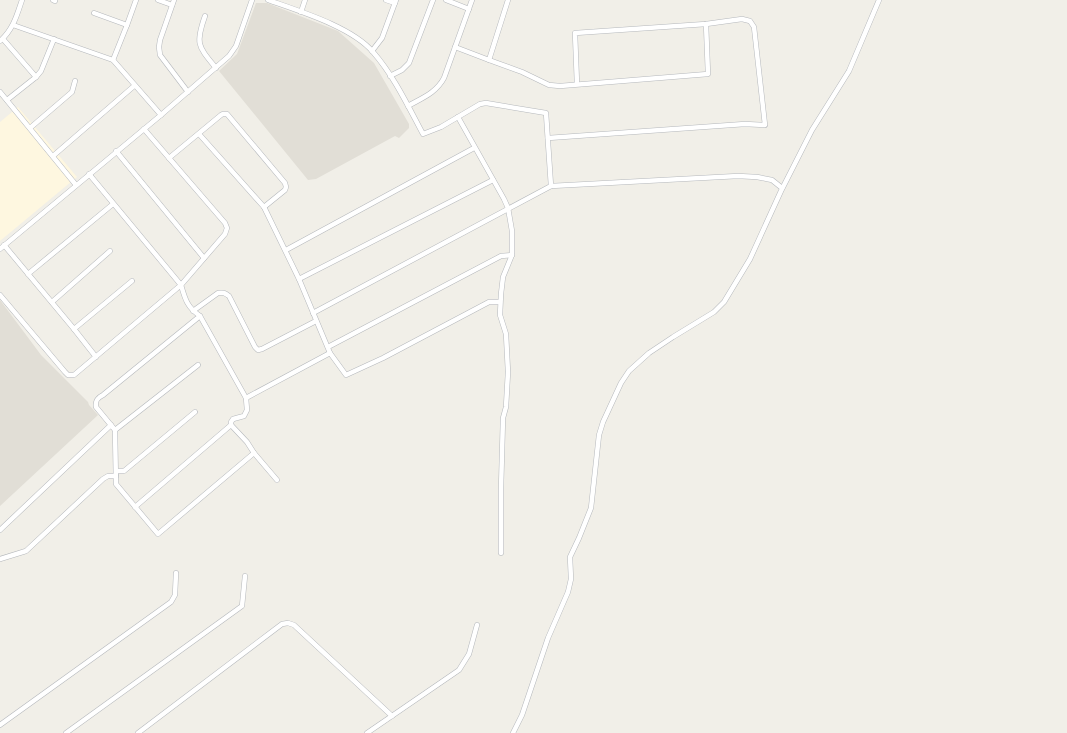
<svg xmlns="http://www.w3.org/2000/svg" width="1067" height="733" font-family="'Fira Sans',sans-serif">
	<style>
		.commercial { fill: #fef7e0 }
		.education { fill: #e1ded6 }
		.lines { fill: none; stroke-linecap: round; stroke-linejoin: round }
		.street-casing { stroke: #b5b8bc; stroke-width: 5.5 }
		.street { stroke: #fff; stroke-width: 4.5 }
	</style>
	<rect width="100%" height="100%" fill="#f1efe8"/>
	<polygon class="commercial" points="18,107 77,177 0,241 0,122"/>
	<g class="education">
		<polygon points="256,3 267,3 338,31 374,63 409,124 409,128 399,138 395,136 316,179 308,180 219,71 237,54"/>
		<polygon points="0,300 41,355 88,402 89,405 98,415 0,506"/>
	</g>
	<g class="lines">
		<defs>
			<g id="street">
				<polyline points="53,0 55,1"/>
				<polyline points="158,0 172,5"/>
				<polyline points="174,0 160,40 159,47 160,55 188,92"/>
				<path d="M268 0C299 11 352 27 373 52 394 76 408 106 423 134L441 127 480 104 486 103 546 113 551 186 313 313"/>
				<polyline points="386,0 395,3"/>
				<polyline points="446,0 469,9"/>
				<polyline points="301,12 305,0"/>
				<polyline points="94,13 127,25"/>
				<path d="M205 16C195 44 198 46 216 68"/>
				<polyline points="13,25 113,60 161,115"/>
				<polyline points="3,39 36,77"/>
				<path d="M0 41C13 30 17 15 22 0"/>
				<polyline points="455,47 489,60 508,0"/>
				<polyline points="372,51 382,38 396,0"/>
				<polyline points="113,60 127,25 136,0"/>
				<polyline points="489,60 522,72 549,85 560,86 708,74 706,24"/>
				<polyline points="390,76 402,70 409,63 433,0"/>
				<polyline points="0,92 76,185"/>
				<polyline points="7,100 36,77 41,71 54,39"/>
				<path d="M408 106C422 98 436 93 444 78L472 0"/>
				<polyline points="458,117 504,199 508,208 512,231 512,255 503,277 501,294 500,315 506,334 508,372 506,407 503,418 501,489 501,553"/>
				<polyline points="30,128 72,92 75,81"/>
				<path d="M144 129 225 223 227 228 225 234 181 285C185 299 187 307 200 316L103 395C97 398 95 401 96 407L115 430 116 484 158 534 254 453"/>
				<polyline points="199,134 264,207 299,279 330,353 346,375 383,358 489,302 500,302"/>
				<polyline points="548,138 745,124 765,125 754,27 750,21 742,19 706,24 575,33 577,84"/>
				<polyline points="116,151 204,258"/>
				<polyline points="53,156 134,86"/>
				<polyline points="169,158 221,115 223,114 227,114 285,183 286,187 285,190 264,207"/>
				<polyline points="551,186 738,176 757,177 772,180 782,188"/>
				<polyline points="4,245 74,329 96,357"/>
				<polyline points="0,249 161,115 229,56 236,46 252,0"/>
				<polyline points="286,250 474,148"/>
				<polyline points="28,274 113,204"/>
				<polyline points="299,279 493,180"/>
				<polyline points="0,295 65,372 68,375 74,375 181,285 89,174"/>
				<polyline points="52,302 110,251"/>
				<path d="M193 311 218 293C223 292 225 293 229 296L255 347 258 350 262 349 316 321"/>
				<polyline points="74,329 132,281"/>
				<polyline points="328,347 501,256 512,255"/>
				<polyline points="246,398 330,353"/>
				<polyline points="231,425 247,442 254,453 277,480"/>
				<polyline points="115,430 198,365"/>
				<polyline points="117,471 124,471 195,412"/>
				<polyline points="135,507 231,425 231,422 233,419 244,416 247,410 246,398 200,316"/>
				<polyline points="0,530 111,425"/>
				<polyline points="0,559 26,551 103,479 108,476 116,476"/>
				<polyline points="0,725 171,602 175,595 176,573"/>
				<polyline points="66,733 242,606 245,576"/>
				<polyline points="138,733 282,624 288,623 294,625 392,716"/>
				<polyline points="367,733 459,670 469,654 477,625"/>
				<polyline points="513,733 522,715 548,638 568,592 571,579 570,557 579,538 591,508 599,435 603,422 621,383 629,371 649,353 673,337 714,312 724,302 750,259 781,191 812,130 849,71 879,0"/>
			</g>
		</defs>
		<use href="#street" class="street-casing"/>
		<use href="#street" class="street"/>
	</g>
</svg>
